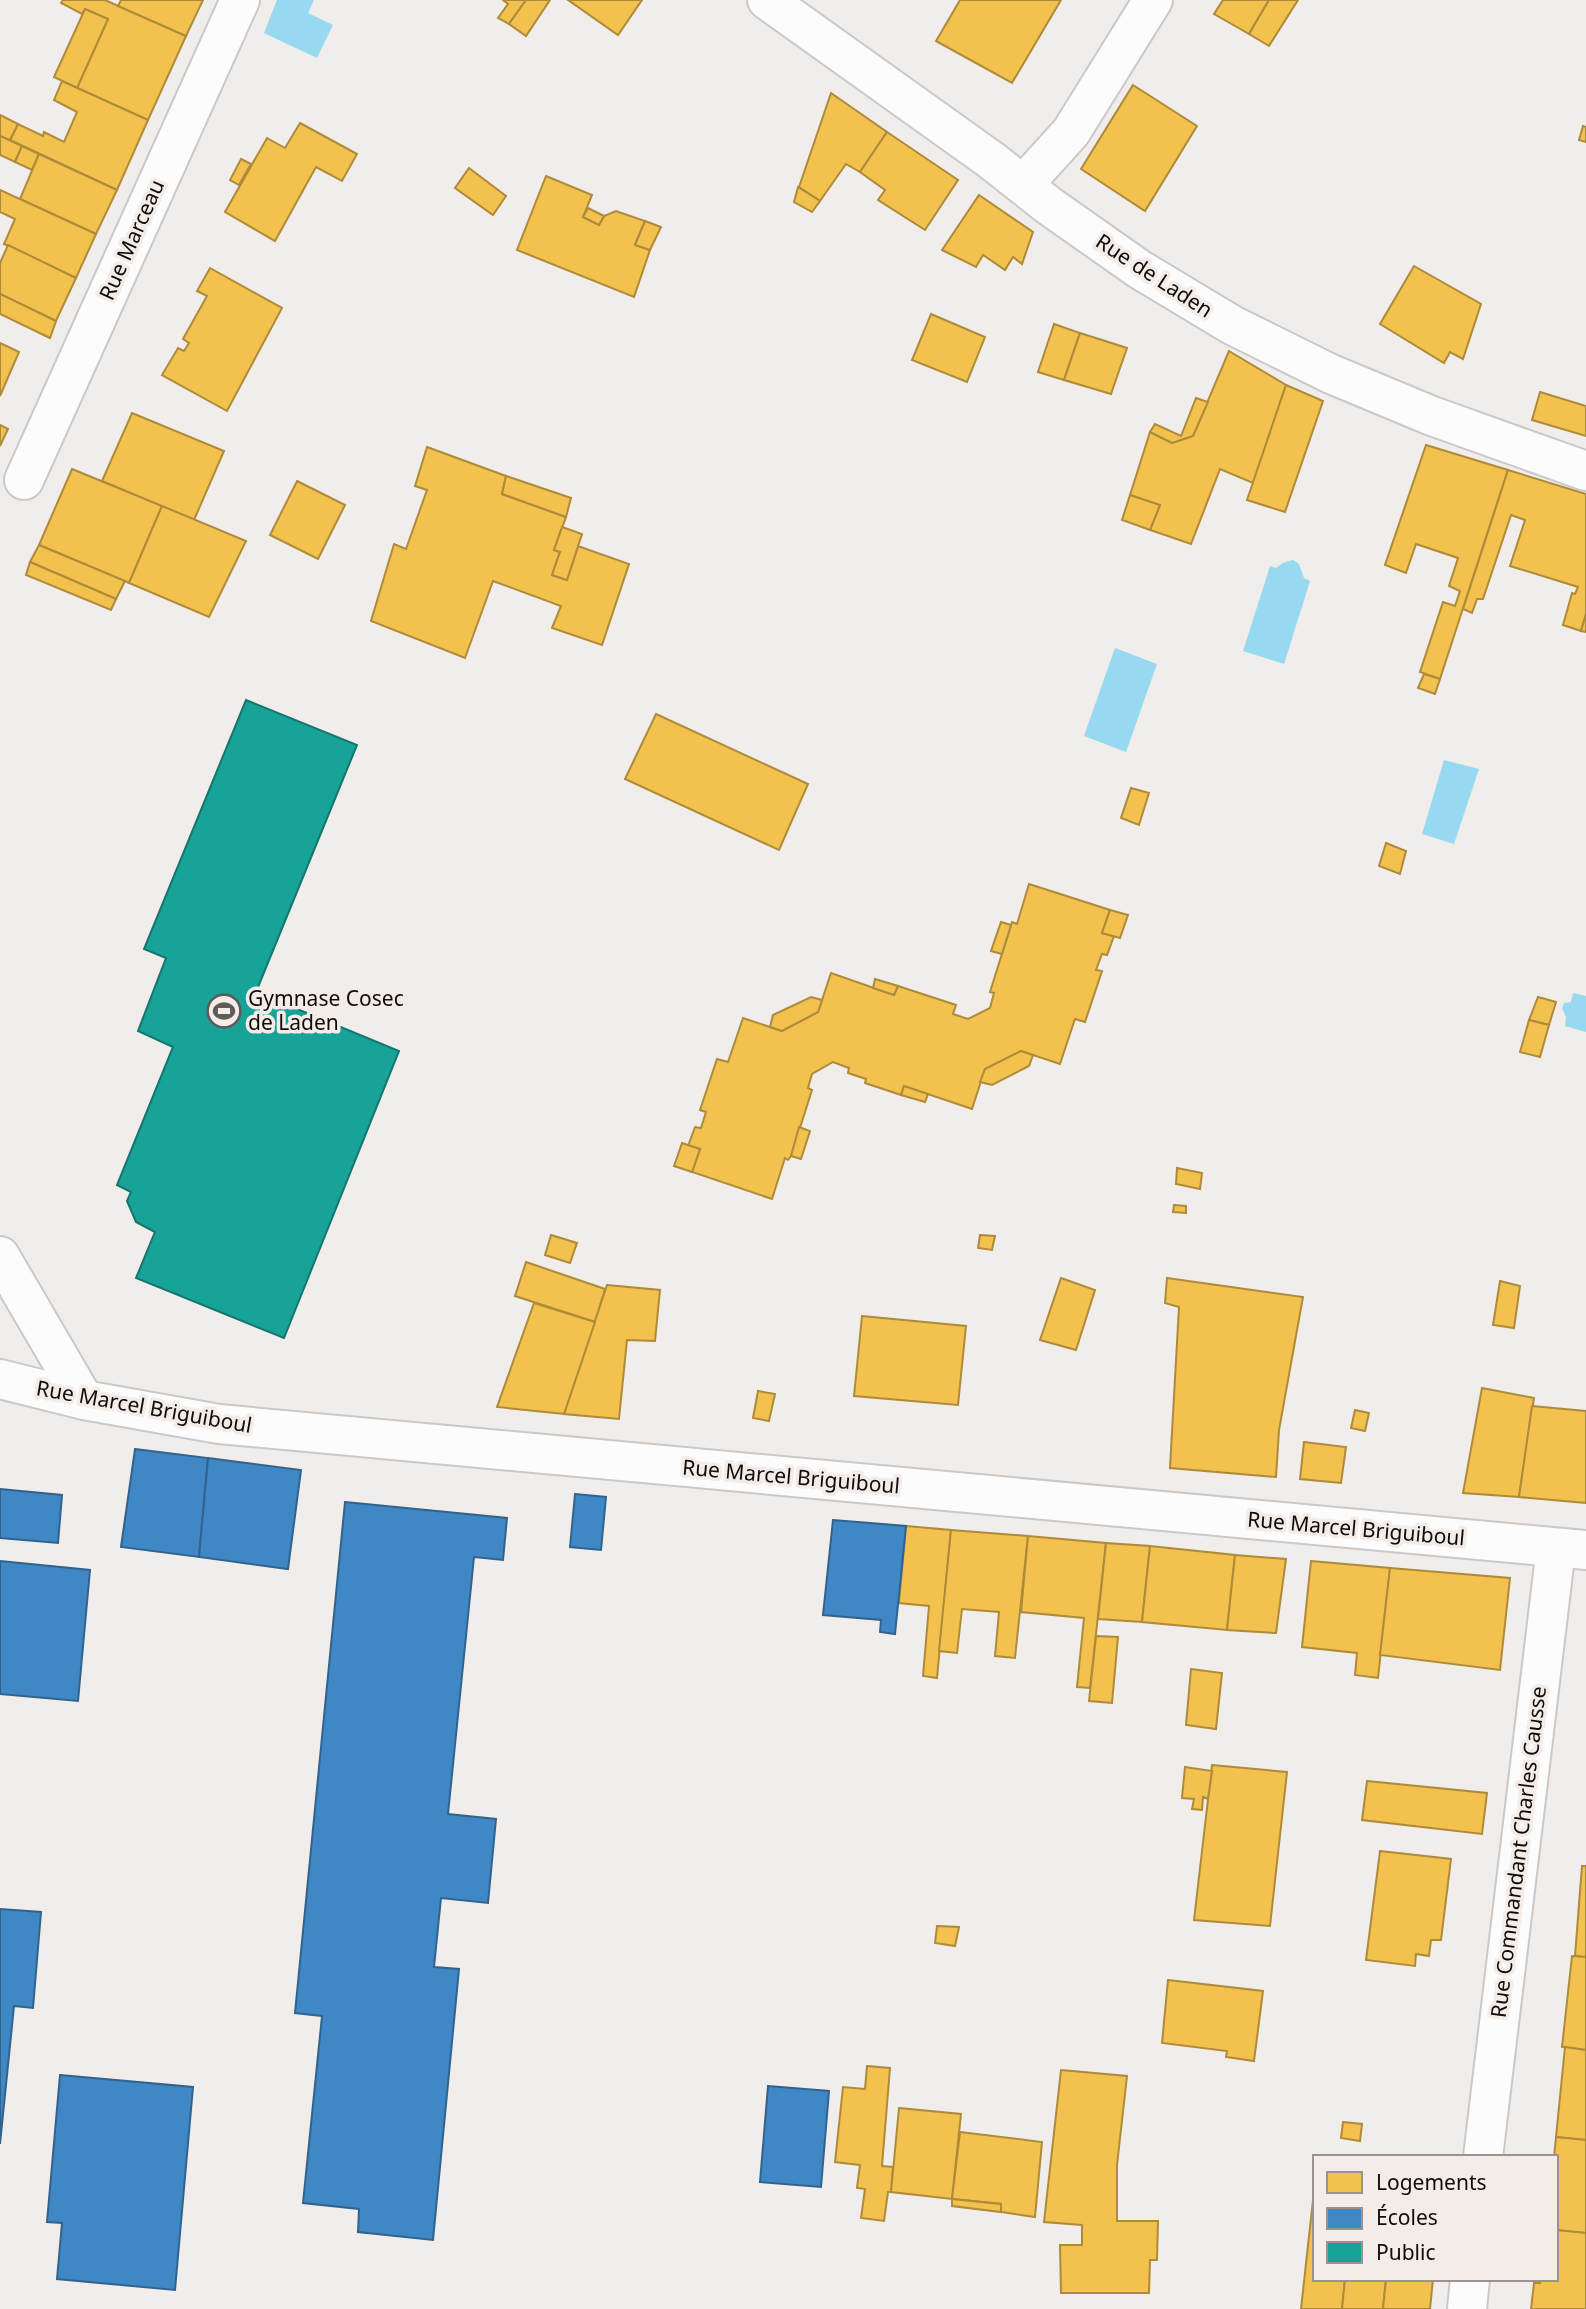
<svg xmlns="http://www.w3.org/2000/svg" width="1586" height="2309" font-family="'Noto Sans',sans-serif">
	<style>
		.water { fill: #96d9f0 }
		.homes { fill: #f2c14e; stroke: #ae8b3a; stroke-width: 2 }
		.schools { fill: #3f88c5; stroke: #31638d; stroke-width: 2 }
		.public { fill: #17a398; stroke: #15766e; stroke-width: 2 }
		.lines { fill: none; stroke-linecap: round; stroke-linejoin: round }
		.minor-casing { stroke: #cbc9c7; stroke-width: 42 }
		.minor { stroke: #fdfcfc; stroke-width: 38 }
		.labels { text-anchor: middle; stroke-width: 7; stroke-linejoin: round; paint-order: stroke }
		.street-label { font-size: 21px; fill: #0f0c0b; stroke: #f3ece8 }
		.poi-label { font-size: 21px; fill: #0f0c0b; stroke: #f3ece8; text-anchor: start }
	</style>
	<rect width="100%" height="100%" fill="#f0edeb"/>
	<g class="water">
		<polygon points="277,0 314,0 308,13 333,25 317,58 264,33"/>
		<polygon points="1293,560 1299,564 1304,578 1310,581 1284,664 1243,651 1270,566 1276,568 1283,563"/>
		<polygon points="1115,648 1157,664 1126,752 1084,736"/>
		<polygon points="1444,760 1479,769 1454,844 1422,834"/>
		<polygon points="1573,993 1586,996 1586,1032 1565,1026 1566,1017 1562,1008 1564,1003 1571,1002"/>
	</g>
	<g class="homes">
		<polygon points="63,0 105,0 186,36 148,120 77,88 108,19 85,9 82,14 61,3"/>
		<polygon points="121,0 203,0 186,36 118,6"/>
		<polygon points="503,0 526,0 509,24 498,18 508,4"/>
		<polygon points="526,0 550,0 526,36 509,24"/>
		<polygon points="568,0 642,0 618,35"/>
		<polygon points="960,0 1061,0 1012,83 936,41"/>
		<polygon points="1223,0 1269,0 1249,34 1214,14"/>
		<polygon points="1269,0 1298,0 1269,46 1249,34"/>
		<polygon points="85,9 108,19 77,88 54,77"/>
		<polygon points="62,81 148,120 117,190 10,140 18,124 43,136 44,132 64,142 77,112 54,100"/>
		<polygon points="1133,85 1197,126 1145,211 1081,169"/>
		<polygon points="831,93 887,132 860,172 846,164 820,201 799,187"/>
		<polygon points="0,115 18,124 10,140 0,136"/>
		<polygon points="300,123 357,154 342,181 316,167 275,241 225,212 267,138 285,148"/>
		<polygon points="1583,126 1586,127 1586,142 1579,140"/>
		<polygon points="887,132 958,180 925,230 878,200 885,190 860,172"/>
		<polygon points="0,136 22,146 15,162 0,155"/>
		<polygon points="22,146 39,154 32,170 15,162"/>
		<polygon points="39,154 117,190 96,234 20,199"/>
		<polygon points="241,159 251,164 239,185 230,180"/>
		<polygon points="469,168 506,196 493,215 455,188"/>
		<polygon points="546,176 592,195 583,217 599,225 604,216 616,211 645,221 635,245 650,250 634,297 517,250"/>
		<polygon points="798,187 820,201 812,212 794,202"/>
		<polygon points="0,190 96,234 76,278 4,244 15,219 0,212"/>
		<polygon points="979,195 1033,232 1022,264 1013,257 1005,270 983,255 976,267 942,250"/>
		<polygon points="588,208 604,216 599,225 583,217"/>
		<polygon points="645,221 661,227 650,250 635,245"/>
		<polygon points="8,245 76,278 56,321 0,294 0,263"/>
		<polygon points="1414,266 1481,304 1463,359 1450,352 1444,363 1380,324"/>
		<polygon points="210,268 282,308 227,411 162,375 178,348 184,351 189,343 183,339 207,296 197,291"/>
		<polygon points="0,294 56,321 50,338 0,314"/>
		<polygon points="931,314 985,337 967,382 912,360"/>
		<polygon points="1054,324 1080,333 1064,380 1038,372"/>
		<polygon points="1080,333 1127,348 1111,394 1064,380"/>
		<polygon points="0,343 19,352 0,396"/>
		<polygon points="1229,351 1286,385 1253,483 1220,469 1191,544 1150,530 1160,505 1130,495 1150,432 1172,443 1193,436"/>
		<polygon points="1286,385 1323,401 1285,512 1247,500"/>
		<polygon points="1540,392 1586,406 1586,436 1532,420"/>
		<polygon points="1196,398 1208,402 1193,436 1172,443 1150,432 1155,424 1181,436"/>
		<polygon points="132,413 224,451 194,520 102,481"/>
		<polygon points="0,425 8,429 0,446"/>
		<polygon points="1426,445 1508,470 1440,679 1420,672 1443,602 1455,606 1460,591 1449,586 1458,558 1416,544 1406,573 1385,565"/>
		<polygon points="427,447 506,476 502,494 566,517 554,550 560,552 552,575 567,580 578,546 629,564 602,645 552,628 561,606 493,581 465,658 371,621 394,544 406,549 427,490 415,486"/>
		<polygon points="72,469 162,506 129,583 39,545"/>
		<polygon points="1508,470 1586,494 1586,614 1581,631 1563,625 1572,593 1575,594 1578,587 1510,566 1525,520 1511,515 1483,599 1477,599 1472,613 1463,609"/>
		<polygon points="506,476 571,498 566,517 502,494"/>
		<polygon points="297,481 345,505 318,559 270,535"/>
		<polygon points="1130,495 1160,505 1150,530 1122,520"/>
		<polygon points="162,506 246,541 209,617 129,583"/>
		<polygon points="562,527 582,534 567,580 552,575 560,552 554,550"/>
		<polygon points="39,545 125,581 116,599 30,562"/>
		<polygon points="30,562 116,599 111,610 26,575"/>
		<polygon points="1586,614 1586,632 1581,631"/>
		<polygon points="1424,674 1440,679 1435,694 1418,688"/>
		<polygon points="656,714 808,784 779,850 625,779"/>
		<polygon points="1131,788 1149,793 1139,825 1121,818"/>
		<polygon points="1386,843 1406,851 1400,874 1379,866"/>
		<polygon points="1029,884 1110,910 1102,933 1114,936 1107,955 1102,954 1096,970 1102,971 1085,1022 1075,1019 1060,1064 1021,1051 985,1069 972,1109 904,1086 901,1095 865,1083 866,1079 848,1073 849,1068 833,1062 812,1074 808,1088 812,1090 791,1156 788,1160 785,1158 772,1199 692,1172 700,1149 688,1146 695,1127 701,1128 706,1112 700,1110 717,1059 728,1062 743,1018 782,1031 818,1012 831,973 894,995 898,986 956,1005 953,1014 968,1019 990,1008 994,993 990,992 1011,925 1012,922 1017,924"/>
		<polygon points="1110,910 1128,915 1120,938 1102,933"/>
		<polygon points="1001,922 1011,925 1002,954 991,951"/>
		<polygon points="875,979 898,986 894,995 873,988"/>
		<polygon points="811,997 822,1000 818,1012 782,1031 770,1027 773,1015"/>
		<polygon points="1538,997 1556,1002 1549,1025 1529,1020"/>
		<polygon points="1529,1020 1549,1025 1540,1057 1520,1052"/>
		<polygon points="1021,1051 1033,1055 1029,1066 992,1085 980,1082 985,1069"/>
		<polygon points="904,1086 928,1094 925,1102 901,1095"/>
		<polygon points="799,1127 810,1131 801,1159 791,1156"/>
		<polygon points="682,1143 700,1149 692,1172 674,1166"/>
		<polygon points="1177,1168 1202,1173 1200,1189 1176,1184"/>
		<polygon points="1174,1205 1186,1206 1186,1213 1173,1212"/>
		<polygon points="551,1235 577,1243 570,1263 545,1255"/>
		<polygon points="980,1235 995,1236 992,1250 978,1248"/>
		<polygon points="526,1262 605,1289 595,1322 515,1296"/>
		<polygon points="1061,1278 1095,1290 1076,1350 1040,1340"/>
		<polygon points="1167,1278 1303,1297 1279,1430 1276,1477 1170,1468 1179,1307 1165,1303"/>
		<polygon points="1500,1281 1520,1286 1514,1328 1493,1325"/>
		<polygon points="607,1285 660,1290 655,1341 627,1340 619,1419 564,1414"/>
		<polygon points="534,1303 595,1322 564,1414 497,1407"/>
		<polygon points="862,1316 966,1326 958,1405 854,1396"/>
		<polygon points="1482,1388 1534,1398 1519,1497 1463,1493"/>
		<polygon points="758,1391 775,1394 769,1421 753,1418"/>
		<polygon points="1532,1406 1586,1411 1586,1503 1519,1497"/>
		<polygon points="1355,1410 1369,1413 1365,1431 1351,1428"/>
		<polygon points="1304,1442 1346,1447 1341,1483 1300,1479"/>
		<polygon points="906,1526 951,1530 937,1678 923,1676 929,1606 899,1603"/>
		<polygon points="951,1530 1028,1536 1015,1658 995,1656 999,1612 962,1609 957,1653 939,1651"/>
		<polygon points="1028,1536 1106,1543 1090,1688 1077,1687 1084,1618 1021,1612"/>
		<polygon points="1106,1543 1150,1546 1142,1622 1098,1619"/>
		<polygon points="1150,1546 1235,1555 1227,1630 1142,1622"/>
		<polygon points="1235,1555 1286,1559 1276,1633 1227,1630"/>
		<polygon points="1311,1561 1390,1568 1378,1678 1355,1675 1357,1653 1302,1647"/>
		<polygon points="1390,1568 1510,1578 1500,1670 1380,1655"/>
		<polygon points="1096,1636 1118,1637 1112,1703 1089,1701"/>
		<polygon points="1191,1669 1222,1673 1216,1729 1186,1725"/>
		<polygon points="1212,1765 1287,1772 1270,1926 1194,1920"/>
		<polygon points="1185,1767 1212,1771 1208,1799 1203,1797 1202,1810 1192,1809 1194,1799 1182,1798"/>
		<polygon points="1367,1781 1487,1793 1482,1834 1362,1820"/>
		<polygon points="1380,1851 1451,1859 1441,1940 1431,1940 1429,1956 1416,1954 1415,1966 1366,1960"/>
		<polygon points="1582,1866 1586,1866 1586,1957 1575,1956"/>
		<polygon points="937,1926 959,1927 955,1946 935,1943"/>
		<polygon points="1572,1956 1586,1957 1586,2050 1562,2047"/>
		<polygon points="1168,1980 1263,1991 1254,2061 1226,2057 1227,2051 1162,2043"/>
		<polygon points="1565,2047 1586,2050 1586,2140 1556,2137"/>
		<polygon points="867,2066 890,2068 882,2166 893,2167 891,2192 888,2192 884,2221 861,2218 865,2189 857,2188 860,2165 835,2162 843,2087 865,2089"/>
		<polygon points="1061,2070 1127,2076 1117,2165 1117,2221 1158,2221 1157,2260 1150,2260 1149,2293 1061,2293 1060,2245 1082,2245 1082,2225 1044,2222"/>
		<polygon points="899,2108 961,2114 952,2199 891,2192"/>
		<polygon points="1343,2122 1362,2124 1360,2141 1341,2138"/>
		<polygon points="960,2132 1042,2142 1035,2217 1001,2212 1001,2204 952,2199"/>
		<polygon points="1556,2137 1586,2140 1586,2233 1556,2230 1556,2157 1554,2157"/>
		<polygon points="952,2199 1001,2204 1001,2212 952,2206"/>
		<polygon points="1313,2200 1315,2279 1345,2279 1342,2309 1301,2309"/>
		<polygon points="1556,2230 1586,2233 1586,2309 1531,2309 1534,2283 1540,2283 1540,2279 1556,2279"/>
		<polygon points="1345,2279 1386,2279 1383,2309 1342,2309"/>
		<polygon points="1386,2279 1433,2279 1430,2309 1383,2309"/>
	</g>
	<g class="schools">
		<polygon points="135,1449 208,1458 199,1557 121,1547"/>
		<polygon points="208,1458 301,1470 288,1569 199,1557"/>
		<polygon points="0,1489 62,1495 58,1543 0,1538"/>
		<polygon points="575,1494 606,1497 601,1550 570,1547"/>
		<polygon points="345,1502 507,1518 503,1560 474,1557 448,1814 496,1819 488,1903 441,1898 434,1967 459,1969 433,2240 358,2232 359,2209 303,2203 322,2016 295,2013"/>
		<polygon points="833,1520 906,1526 895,1634 880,1632 881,1620 823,1615"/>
		<polygon points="0,1561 90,1570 78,1701 0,1694"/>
		<polygon points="0,1909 41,1912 33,2008 14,2006 0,2144"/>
		<polygon points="60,2075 193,2087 175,2290 57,2279 62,2223 47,2222"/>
		<polygon points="768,2086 829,2091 821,2187 760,2182"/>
	</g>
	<polygon class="public" points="246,700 357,745 256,992 399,1051 284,1338 136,1278 155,1232 136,1222 127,1201 131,1192 117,1185 173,1047 138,1031 166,958 144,949"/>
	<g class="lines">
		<defs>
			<g id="minor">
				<polyline points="767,0 991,160 1048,205 1139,269 1232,325 1331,374 1432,416 1586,471"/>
				<polyline points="1023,185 1071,132 1153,0"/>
				<polyline points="24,480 240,0"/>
				<polyline points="0,1256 84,1400"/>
				<polyline points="0,1379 84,1400 219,1424 1586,1550"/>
				<polyline points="1483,2157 1556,1548"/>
				<polyline points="1467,2309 1470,2279"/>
			</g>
		</defs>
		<use href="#minor" class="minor-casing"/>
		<use href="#minor" class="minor"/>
	</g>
	<defs>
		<symbol id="stadium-ring" viewBox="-11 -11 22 22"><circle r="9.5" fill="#f3ece8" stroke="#5e5b59" stroke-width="1.5"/><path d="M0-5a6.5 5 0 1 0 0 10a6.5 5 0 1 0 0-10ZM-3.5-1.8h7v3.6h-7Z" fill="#5e5b59"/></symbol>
	</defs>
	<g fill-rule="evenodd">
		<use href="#stadium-ring" x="205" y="992" width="38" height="38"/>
	</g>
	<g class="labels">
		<g class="street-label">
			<text transform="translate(132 240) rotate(-66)" y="7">Rue Marceau</text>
			<text transform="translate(1154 276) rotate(33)" y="7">Rue de Laden</text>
			<text transform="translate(144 1407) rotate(10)" y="7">Rue Marcel Briguiboul</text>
			<text transform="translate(791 1477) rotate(5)" y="7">Rue Marcel Briguiboul</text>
			<text transform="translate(1356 1529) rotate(5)" y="7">Rue Marcel Briguiboul</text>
			<text transform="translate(1519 1852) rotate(-83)" y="7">Rue Commandant Charles Causse</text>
		</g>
		<g class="poi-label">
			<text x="248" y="1006">Gymnase Cosec<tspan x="248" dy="24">de Laden</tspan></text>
		</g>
	</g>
	<rect x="1313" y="2155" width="245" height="126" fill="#f3ece8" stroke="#989290" stroke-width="2"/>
	<rect x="1327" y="2172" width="35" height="21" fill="#f2c14e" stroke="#989290" stroke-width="2"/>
	<text x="1376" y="2190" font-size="21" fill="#0f0c0b">Logements</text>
	<rect x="1327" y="2208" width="35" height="21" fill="#3f88c5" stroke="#989290" stroke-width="2"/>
	<text x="1376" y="2225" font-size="21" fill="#0f0c0b">Écoles</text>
	<rect x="1327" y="2242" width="35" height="21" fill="#17a398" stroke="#989290" stroke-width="2"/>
	<text x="1376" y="2260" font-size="21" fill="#0f0c0b">Public</text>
</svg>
